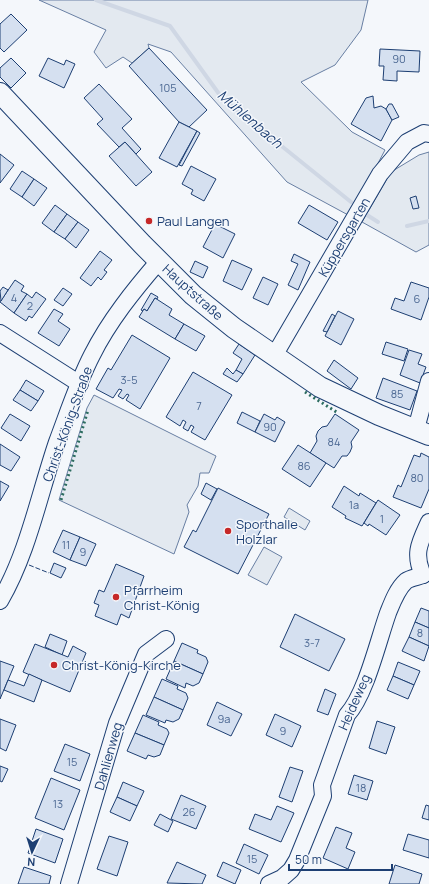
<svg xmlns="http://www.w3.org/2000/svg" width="429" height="884" font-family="Manrope,sans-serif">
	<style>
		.green { fill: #e3e9f0; stroke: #687fa3 }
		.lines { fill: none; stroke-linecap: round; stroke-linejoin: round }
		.stream { stroke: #cfd7e4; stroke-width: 4 }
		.building { fill: #d5e0f0; stroke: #1d3f73 }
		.minor-casing { stroke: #1d3f73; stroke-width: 18 }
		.major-casing { stroke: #1d3f73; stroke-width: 22 }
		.minor { stroke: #f4f7fb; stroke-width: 16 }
		.major { stroke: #f4f7fb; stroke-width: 20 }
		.hedge { stroke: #2c6c60; stroke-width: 3; stroke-dasharray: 2 3; stroke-linecap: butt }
		.fence { stroke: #1d3f73; stroke-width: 1; stroke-dasharray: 5 2; stroke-linecap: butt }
		.poi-dot { fill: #c62828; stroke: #f4f7fb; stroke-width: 1.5 }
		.labels { text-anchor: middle; stroke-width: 3; stroke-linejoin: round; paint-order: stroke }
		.number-label { font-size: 11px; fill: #4b6792 }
		.poi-label { font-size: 13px; fill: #1d3f73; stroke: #f4f7fb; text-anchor: start }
		.street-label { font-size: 13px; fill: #1d3f73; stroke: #f4f7fb }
		.water-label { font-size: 14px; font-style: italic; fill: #1d3f73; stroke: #f4f7fb }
	</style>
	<rect width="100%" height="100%" fill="#f4f7fb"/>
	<g class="green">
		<polygon points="39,0 368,0 361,30 335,65 301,82 352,132 385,150 350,216 287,182 171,52 148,44 149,48 132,63 123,57 106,68 94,52 106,30"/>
		<polygon points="429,152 429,245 416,252 362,222 391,172 419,155"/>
		<polygon points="94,395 216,456 209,473 200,473 198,486 187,505 189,512 174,554 59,500 87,408"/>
		<polygon points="289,508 310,521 305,530 284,517"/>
		<polygon points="264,547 282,557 267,585 248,575"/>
	</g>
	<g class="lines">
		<g class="stream">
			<polyline points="96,0 170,26 222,98 351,202"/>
			<polyline points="367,215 378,222"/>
			<polyline points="407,226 429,221"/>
		</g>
	</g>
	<g class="building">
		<polygon points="11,14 27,30 4,52 0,48 0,24"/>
		<polygon points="149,48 207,110 189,127 179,122 129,66"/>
		<polygon points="380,49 420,51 419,72 397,71 397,81 383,80 384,66 379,66"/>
		<polygon points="11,58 26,73 11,88 0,77 0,68"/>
		<polygon points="48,58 64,65 66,60 75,64 64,88 39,76"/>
		<polygon points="99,84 132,119 122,128 141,149 136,154 125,142 119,147 97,124 103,119 84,98"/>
		<polygon points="373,96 374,108 381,106 386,109 392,120 381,141 351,124 366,98"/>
		<polygon points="389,104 392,104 399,117 392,120 386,109"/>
		<polygon points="179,122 197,131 177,167 159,158"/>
		<polygon points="197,131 200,133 182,166 179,165"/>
		<polygon points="125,142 152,172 136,186 109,156"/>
		<polygon points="0,154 14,165 0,183"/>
		<polygon points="191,166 216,179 204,201 191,194 193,190 182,184"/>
		<polygon points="22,171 34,179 22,197 10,189"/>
		<polygon points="34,179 47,188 34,206 22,197"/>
		<polygon points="416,196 419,208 413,209 410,198"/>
		<polygon points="55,205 67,214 54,232 42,223"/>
		<polygon points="309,205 338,222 327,240 298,223"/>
		<polygon points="67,214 78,222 65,239 54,232"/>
		<polygon points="78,222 89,230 76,248 65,239"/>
		<polygon points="215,224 235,234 223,258 203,247"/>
		<polygon points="100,251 112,260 104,270 107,272 101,280 98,277 91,286 80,278"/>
		<polygon points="294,254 310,262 298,290 288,285 298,264 291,261"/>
		<polygon points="232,260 252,269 242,290 223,281"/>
		<polygon points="195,261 208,267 203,278 190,272"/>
		<polygon points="263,277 278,284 268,305 253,298"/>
		<polygon points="15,280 24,286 21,291 27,294 14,313 0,302"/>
		<polygon points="411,282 429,288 429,297 421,320 391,309 395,298 404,301"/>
		<polygon points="3,287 8,290 1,301 0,291"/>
		<polygon points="63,288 72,294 63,306 54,300"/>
		<polygon points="36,292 46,299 32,318 29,316 26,321 14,313 27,294 32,298"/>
		<polygon points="151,293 158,297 157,299 155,298 147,311 144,309 143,311 141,310"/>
		<polygon points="155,298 172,309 169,315 184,324 175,339 139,317 144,309 147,311"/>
		<polygon points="54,309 63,314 58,321 70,329 59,346 38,333"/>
		<polygon points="338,311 354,319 341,345 325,336"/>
		<polygon points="332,314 335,316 327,332 323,331"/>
		<polygon points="184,324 205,336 196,351 175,339"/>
		<polygon points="132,335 170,358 140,409 126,400 129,395 127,394 123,399 118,396 122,390 119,389 113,398 96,389 108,368 111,370"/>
		<polygon points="386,342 408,349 404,361 382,354"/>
		<polygon points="239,344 255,355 243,374 236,370 242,359 233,353"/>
		<polygon points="409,350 422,354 418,364 426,367 420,383 400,375"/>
		<polygon points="334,360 358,378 351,389 327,371"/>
		<polygon points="227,368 233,374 236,370 243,374 237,382 223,374"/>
		<polygon points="193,372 232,395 205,440 191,432 194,427 191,425 188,431 183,428 186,422 183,420 180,426 166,417"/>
		<polygon points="383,378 417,391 410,410 376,398"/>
		<polygon points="26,380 44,391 38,401 20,390"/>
		<polygon points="20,390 38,401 31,411 13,400"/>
		<polygon points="242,412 260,421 255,432 237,423"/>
		<polygon points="10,414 30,426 21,441 1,428"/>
		<polygon points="264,414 275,420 277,417 285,422 275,442 255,432"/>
		<polygon points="335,414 359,430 351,442 352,447 350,452 347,456 342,456 334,468 310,453 317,441 316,436 318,431 322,427 327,426"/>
		<polygon points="0,444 20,457 11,471 0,465"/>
		<polygon points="298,445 326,463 310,487 282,469"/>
		<polygon points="421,453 429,457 429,489 421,508 393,497 398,485 401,487 414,455 420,457"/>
		<polygon points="0,481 9,486 0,501"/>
		<polygon points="206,483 217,489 211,500 201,494"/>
		<polygon points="344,486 359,496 360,493 376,503 362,526 345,518 346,516 332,507"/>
		<polygon points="218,488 269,514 238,574 184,547 193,530 196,532"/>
		<polygon points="378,500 400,515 386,535 369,524 368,526 364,523"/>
		<polygon points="63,530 80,537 70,560 53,552"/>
		<polygon points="80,537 96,544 86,566 70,560"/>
		<polygon points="54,563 66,568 61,578 50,573"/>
		<polygon points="116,564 144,576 129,618 121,614 117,625 95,616 99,605 94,603 99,590 104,592"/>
		<polygon points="421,608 429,611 429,628 415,622"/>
		<polygon points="295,614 345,639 329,671 280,647"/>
		<polygon points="415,622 429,628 429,646 409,637"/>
		<polygon points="50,634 67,641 62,655 45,647"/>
		<polygon points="409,637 429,646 424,661 402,651"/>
		<polygon points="182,643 198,650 197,653 206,657 208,662 203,674 174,661"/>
		<polygon points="35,644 68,657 73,646 86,653 70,692 23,672"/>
		<polygon points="0,661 14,666 0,699"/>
		<polygon points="174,661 203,674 199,683 193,686 186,683 185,688 166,679"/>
		<polygon points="398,662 420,671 414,685 393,676"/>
		<polygon points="29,674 42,680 34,702 4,690 8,680 24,686"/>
		<polygon points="393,676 414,685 408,699 387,690"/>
		<polygon points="162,679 178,686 177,689 186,693 188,698 183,710 154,697"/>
		<polygon points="325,689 336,694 328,715 317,711"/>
		<polygon points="154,697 183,710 179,719 173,722 166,720 165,723 146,715"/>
		<polygon points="217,702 242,714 231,736 207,725"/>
		<polygon points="275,714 301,726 292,747 266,735"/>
		<polygon points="143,715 159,722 158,725 167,729 169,733 164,745 135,733"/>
		<polygon points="0,719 16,725 6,751 0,748"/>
		<polygon points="377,721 395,727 386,754 369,748"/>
		<polygon points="135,733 164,745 160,755 154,757 148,755 146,759 127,751"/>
		<polygon points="65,744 90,754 80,781 54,771"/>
		<polygon points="0,766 8,769 2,782 0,781"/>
		<polygon points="290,767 303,771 292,802 279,797"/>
		<polygon points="354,775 373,781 367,800 348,794"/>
		<polygon points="51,778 80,790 64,830 35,818"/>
		<polygon points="123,782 144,791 137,806 117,797"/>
		<polygon points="181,795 206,806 196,829 171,819"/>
		<polygon points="117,797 137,806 130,821 110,812"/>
		<polygon points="426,805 429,806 429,820 422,818"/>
		<polygon points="277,806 294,813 281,842 249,829 255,814 271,820"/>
		<polygon points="160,814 173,821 168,832 154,825"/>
		<polygon points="336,827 352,833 346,848 355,852 348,869 323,858"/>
		<polygon points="36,829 63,839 55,863 28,853"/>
		<polygon points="408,834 429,840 429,858 403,850"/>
		<polygon points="109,836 128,842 117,876 97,869"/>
		<polygon points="244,844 268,855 259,874 236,863"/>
		<polygon points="177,862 206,875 202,884 167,883"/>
		<polygon points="223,862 241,870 235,884 217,876"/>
		<polygon points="395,865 422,874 419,884 389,884"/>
		<polygon points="24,867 51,876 49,884 18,884"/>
	</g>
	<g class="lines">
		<defs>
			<g id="minor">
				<polyline points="0,333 80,384"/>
				<polyline points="274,356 380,174 407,142 424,133 429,134"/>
				<polyline points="416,429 429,381"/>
				<path d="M423 575C413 553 420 542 429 522"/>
				<path d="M0 601C28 553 39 495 57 442 68 413 78 382 92 355 109 321 134 290 159 261"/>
				<polyline points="69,884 117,723 146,654 166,639"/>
				<path d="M269 884 282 878 291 870 297 860 323 796 322 785 347 715C366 694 378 641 388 613 392 603 397 589 406 581 410 578 418 577 423 575"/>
			</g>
			<polyline id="major" points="0,93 142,244 193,295 234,328 320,387 379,415 429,435"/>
		</defs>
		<use href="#minor" class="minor-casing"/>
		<use href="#major" class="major-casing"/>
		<use href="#minor" class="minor"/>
		<use href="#major" class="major"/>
		<g class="hedge">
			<polyline points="305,392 338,413"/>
			<polyline points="61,500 88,410"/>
		</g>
		<polyline class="fence" points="29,565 49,573"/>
	</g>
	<g class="poi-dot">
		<circle cx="149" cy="221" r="4"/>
		<circle cx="228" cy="531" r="4"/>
		<circle cx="116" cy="597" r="4"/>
		<circle cx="54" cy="665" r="4"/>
	</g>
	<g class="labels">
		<g class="number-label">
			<text x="399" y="63">90</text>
			<text x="168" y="92">105</text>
			<text x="14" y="302">4</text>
			<text x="417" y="303">6</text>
			<text x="30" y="310">2</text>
			<text x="129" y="384">3-5</text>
			<text x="397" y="398">85</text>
			<text x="199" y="410">7</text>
			<text x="270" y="431">90</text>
			<text x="334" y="446">84</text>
			<text x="304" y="470">86</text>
			<text x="417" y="482">80</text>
			<text x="354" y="509">1a</text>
			<text x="382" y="523">1</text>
			<text x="66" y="549">11</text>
			<text x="83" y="556">9</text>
			<text x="420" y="637">8</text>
			<text x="312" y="647">3-7</text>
			<text x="224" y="723">9a</text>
			<text x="283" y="735">9</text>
			<text x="72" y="766">15</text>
			<text x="361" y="792">18</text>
			<text x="58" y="808">13</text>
			<text x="189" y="816">26</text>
			<text x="252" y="863">15</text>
		</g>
		<g class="poi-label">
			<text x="157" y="226">Paul Langen</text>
			<text x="236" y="529">Sporthalle<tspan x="236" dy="15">Holzlar</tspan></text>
			<text x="124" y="595">Pfarrheim<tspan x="124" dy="15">Christ-König</tspan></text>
			<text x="62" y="670">Christ-König-Kirche</text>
		</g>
		<g class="street-label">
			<text transform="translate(344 237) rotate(-60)" y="5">Küppersgarten</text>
			<text transform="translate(193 292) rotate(42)" y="5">Hauptstraße</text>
			<text transform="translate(67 424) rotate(-70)" y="5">Christ-König-Straße</text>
			<text transform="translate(354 702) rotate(-66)" y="5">Heideweg</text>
			<text transform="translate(108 756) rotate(-74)" y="5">Dahlienweg</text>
		</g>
		<g class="water-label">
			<text transform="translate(250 119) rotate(41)" y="5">Mühlenbach</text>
		</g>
	</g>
	<g transform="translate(32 852) rotate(184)" stroke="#f4f7fb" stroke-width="3" paint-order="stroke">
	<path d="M0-3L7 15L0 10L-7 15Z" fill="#1d3f73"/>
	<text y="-6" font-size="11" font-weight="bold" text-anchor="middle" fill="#1d3f73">N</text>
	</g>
	<path d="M289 864v6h103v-6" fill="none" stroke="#1d3f73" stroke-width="2"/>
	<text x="295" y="864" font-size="12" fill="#1d3f73" stroke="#f4f7fb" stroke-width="3" paint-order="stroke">50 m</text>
</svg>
